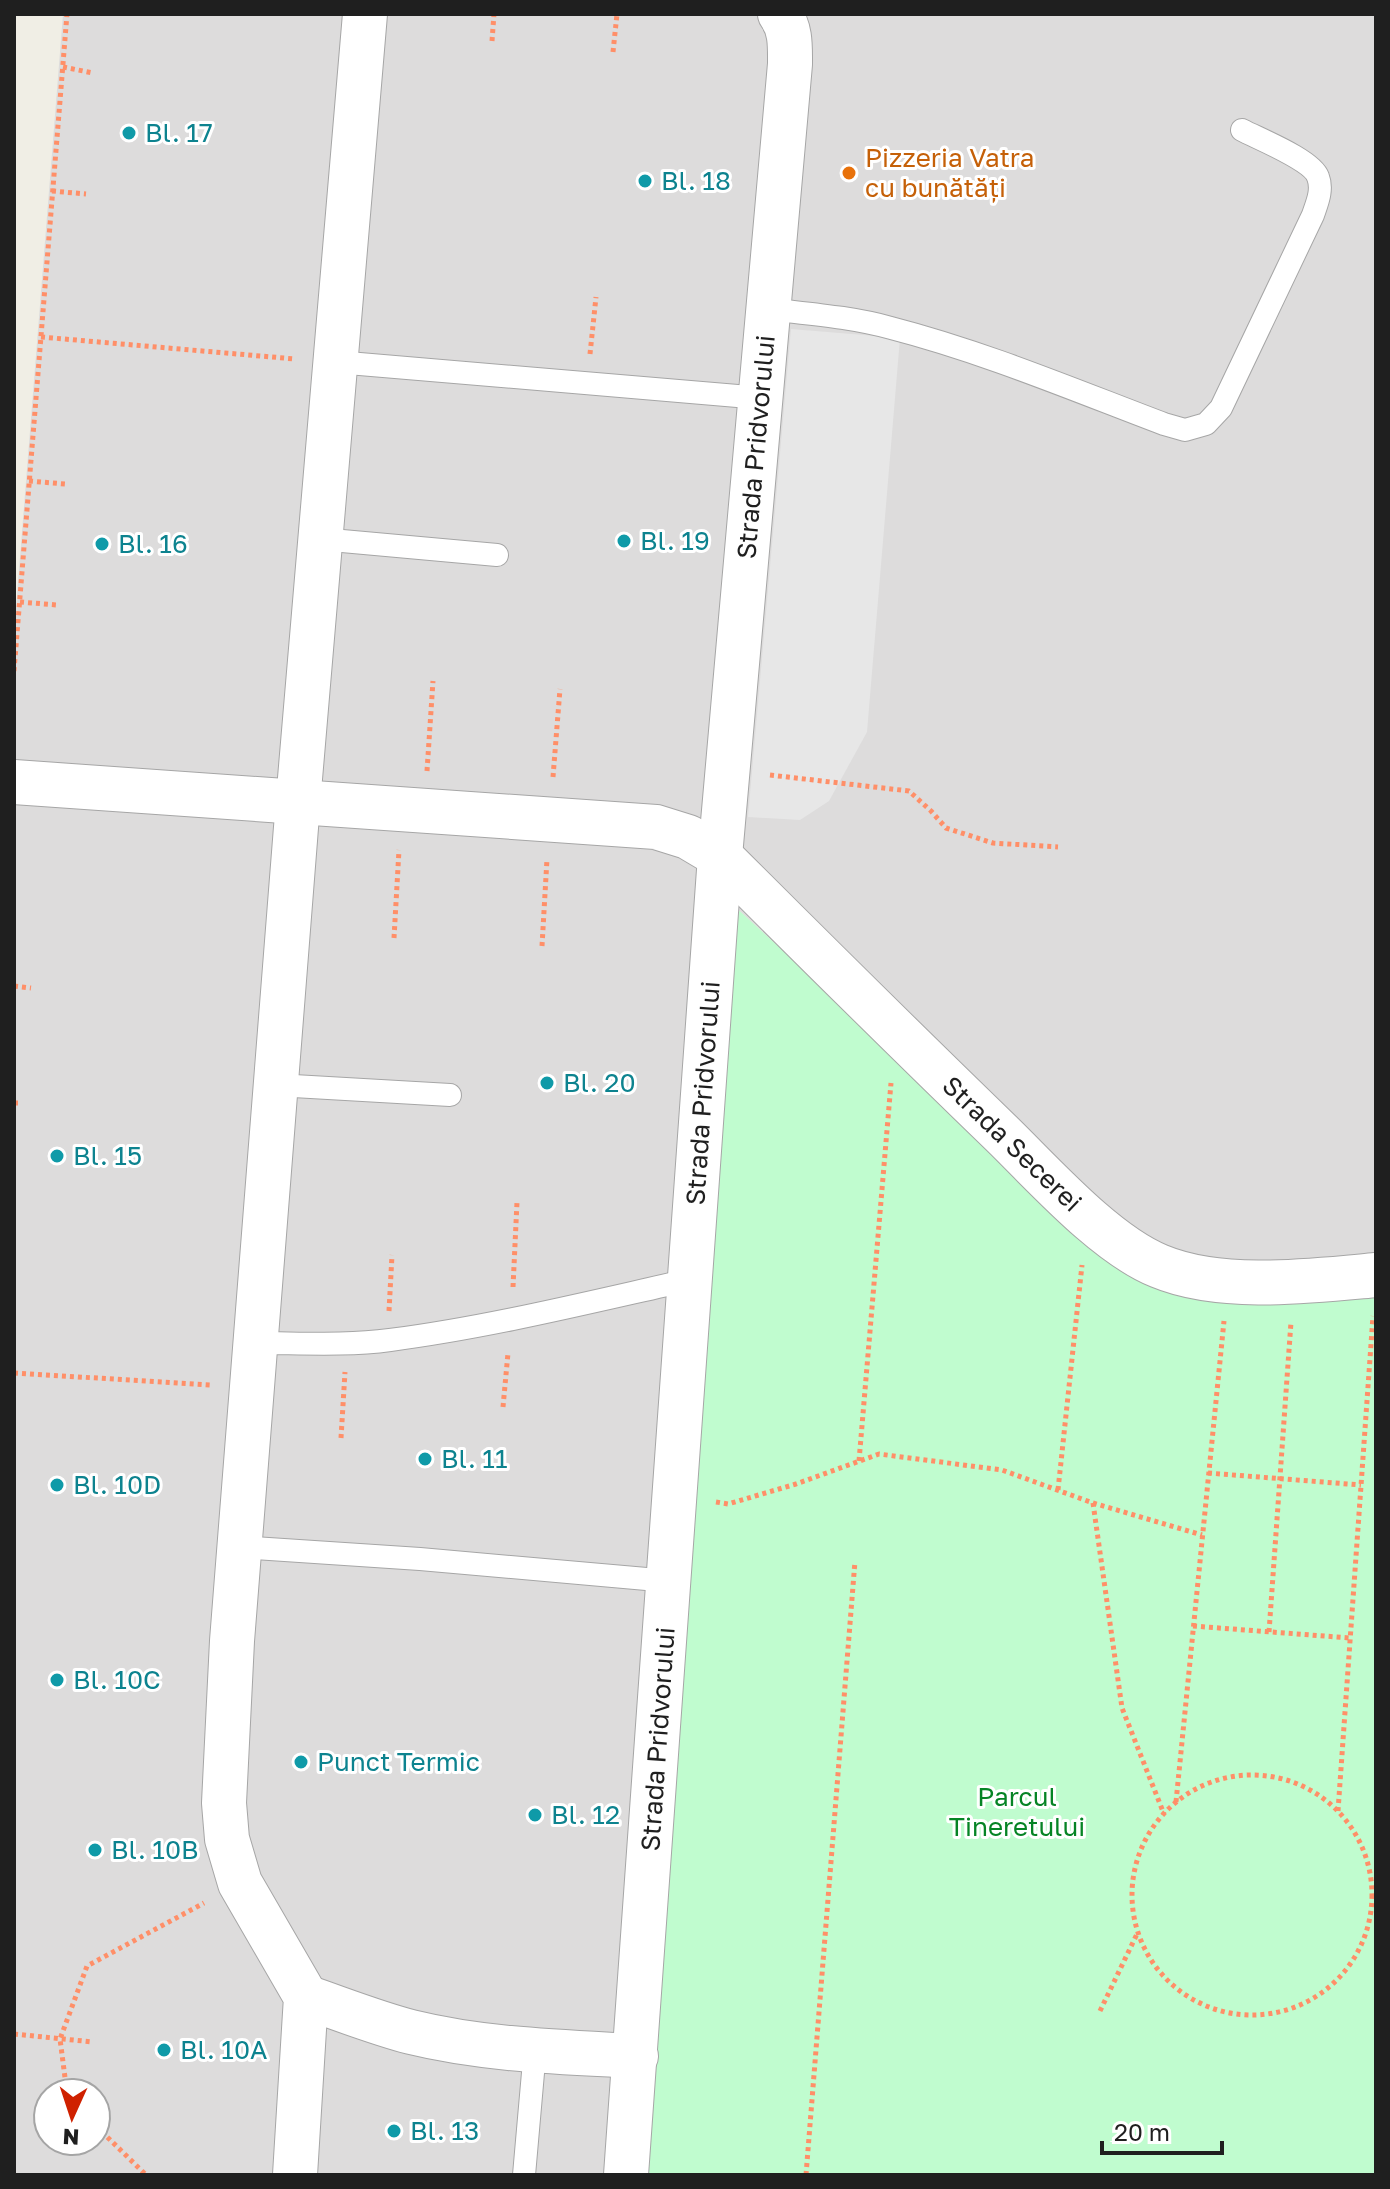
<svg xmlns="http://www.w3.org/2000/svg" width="1390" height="2189" font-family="'Golos Text',sans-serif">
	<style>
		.residential { fill: #dddcdc; fill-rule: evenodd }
		.park { fill: #c0fccf }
		.parking { fill: #e7e7e7 }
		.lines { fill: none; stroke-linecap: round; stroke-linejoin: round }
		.lane-casing { stroke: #a6a6a6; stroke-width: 24 }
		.street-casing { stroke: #a6a6a6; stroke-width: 46 }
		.path { stroke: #ff8f68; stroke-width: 5; stroke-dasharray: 4 4; stroke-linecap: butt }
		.lane { stroke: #fff; stroke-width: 22 }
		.street { stroke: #fff; stroke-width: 44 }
		.culture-dot { fill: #0f9aa8; stroke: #fff; stroke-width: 3 }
		.food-dot { fill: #e8710a; stroke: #fff; stroke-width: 3 }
		.labels { text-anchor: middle; stroke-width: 6; stroke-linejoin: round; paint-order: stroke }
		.culture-label { font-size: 26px; fill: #0d838f; stroke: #fff; text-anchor: start }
		.food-label { font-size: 26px; fill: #c56008; stroke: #fff; text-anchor: start }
		.street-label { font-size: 26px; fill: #1f1f1f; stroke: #fff }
		.park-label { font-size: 26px; fill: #068425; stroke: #fff }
	</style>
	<rect width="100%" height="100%" fill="#f0eee5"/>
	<path class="residential" d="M63 14H1376V1279L1155 1275 937 1091 722 895 630 2175H14V633ZM48 2093H96V2141H48Z"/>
	<polygon class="park" points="721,894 937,1091 1155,1275 1376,1279 1376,2175 633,2175"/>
	<polygon class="parking" points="791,329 900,338 867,732 829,801 800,820 748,817"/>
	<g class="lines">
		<defs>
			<g id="lane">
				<path d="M769 309C810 314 851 317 891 328 984 352 1074 390 1164 424L1185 430 1206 424 1221 408 1313 215C1317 203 1323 190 1318 177 1312 160 1259 139 1242 130"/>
				<polyline points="336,362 761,398"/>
				<polyline points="320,539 497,555"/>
				<polyline points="276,1085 450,1095"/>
				<path d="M255 1343C300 1343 346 1346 390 1340 490 1327 590 1302 689 1280"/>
				<polyline points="240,1547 420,1559 669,1581"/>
				<polyline points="524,2175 535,2050"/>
			</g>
			<g id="street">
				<path d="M14 782 656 827 688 837 720 856C813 949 907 1042 1002 1134 1044 1175 1105 1244 1159 1266 1221 1292 1311 1281 1376 1275"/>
				<path d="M306 1997C341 2009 376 2023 411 2032 484 2050 562 2052 636 2056"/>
				<polyline points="295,2175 306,1997 240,1883 227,1839 224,1803 232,1641 298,802 365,14"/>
				<path d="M626 2175 720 856 790 64C790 46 791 29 780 14"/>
			</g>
		</defs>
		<use href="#lane" class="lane-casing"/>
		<use href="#street" class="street-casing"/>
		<g class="path">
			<polyline points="492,41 494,14"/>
			<polyline points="613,52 617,14"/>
			<polyline points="63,67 93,73"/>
			<polyline points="52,191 86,194"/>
			<polyline points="41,337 295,359"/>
			<polyline points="590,354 596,297"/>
			<polyline points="29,481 65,484"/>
			<polyline points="20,602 57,605"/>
			<polyline points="14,671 67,14"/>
			<polyline points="427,771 433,681"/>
			<polyline points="770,775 909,791 931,811 946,828 993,843 1058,847"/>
			<polyline points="553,777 560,689"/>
			<polyline points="394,938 399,850"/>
			<polyline points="542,946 547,859"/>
			<polyline points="14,986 31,988"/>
			<polyline points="14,1103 22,1103"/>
			<polyline points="513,1287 517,1202"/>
			<polyline points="389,1311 392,1255"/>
			<polyline points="14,1373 211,1385"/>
			<polyline points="503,1407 508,1353"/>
			<polyline points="341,1438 345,1372"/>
			<polyline points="859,1461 891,1083"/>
			<polyline points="1208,1473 1361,1485"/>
			<polyline points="1058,1490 1082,1265"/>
			<polyline points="716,1502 728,1504 796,1484 879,1454 1002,1470 1093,1503 1202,1535"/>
			<polyline points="1093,1503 1122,1708 1164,1814"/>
			<polyline points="1193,1626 1350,1638"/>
			<polyline points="1269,1632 1291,1322"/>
			<circle cx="1252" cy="1895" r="120"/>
			<polyline points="1176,1802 1224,1321"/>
			<polyline points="1338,1811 1373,1316"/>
			<polyline points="1100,2011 1137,1934"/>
			<polyline points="14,2034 93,2042"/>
			<polyline points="67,2093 60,2039 87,1966 204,1903"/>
			<polyline points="96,2126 146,2175"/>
			<polyline points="806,2175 855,1561"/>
		</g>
		<use href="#lane" class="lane"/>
		<use href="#street" class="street"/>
	</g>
	<g class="culture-dot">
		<circle cx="129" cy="133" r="8"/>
		<circle cx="645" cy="181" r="8"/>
		<circle cx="624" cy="541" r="8"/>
		<circle cx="102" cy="544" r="8"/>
		<circle cx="547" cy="1083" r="8"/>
		<circle cx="57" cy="1156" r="8"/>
		<circle cx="425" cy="1459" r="8"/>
		<circle cx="57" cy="1485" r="8"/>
		<circle cx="57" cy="1680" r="8"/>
		<circle cx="301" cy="1762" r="8"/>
		<circle cx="535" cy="1815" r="8"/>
		<circle cx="95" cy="1850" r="8"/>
		<circle cx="164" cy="2050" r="8"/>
		<circle cx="394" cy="2131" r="8"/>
	</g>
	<circle class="food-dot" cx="849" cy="173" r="8"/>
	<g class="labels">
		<g class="culture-label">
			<text x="145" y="142">Bl. 17</text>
			<text x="661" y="190">Bl. 18</text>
			<text x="640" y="550">Bl. 19</text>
			<text x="118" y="553">Bl. 16</text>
			<text x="563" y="1092">Bl. 20</text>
			<text x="73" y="1165">Bl. 15</text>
			<text x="441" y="1468">Bl. 11</text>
			<text x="73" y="1494">Bl. 10D</text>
			<text x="73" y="1689">Bl. 10C</text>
			<text x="317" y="1771">Punct Termic</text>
			<text x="551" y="1824">Bl. 12</text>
			<text x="111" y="1859">Bl. 10B</text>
			<text x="180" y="2059">Bl. 10A</text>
			<text x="410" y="2140">Bl. 13</text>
		</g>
		<g class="food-label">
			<text x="865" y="167">Pizzeria Vatra<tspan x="865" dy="30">cu bunătăți</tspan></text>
		</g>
		<g class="street-label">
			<text transform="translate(756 447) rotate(-85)" y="9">Strada Pridvorului</text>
			<text transform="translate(703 1093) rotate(-86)" y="9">Strada Pridvorului</text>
			<text transform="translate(1012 1144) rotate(44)" y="9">Strada Secerei</text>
			<text transform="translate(658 1739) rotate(-86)" y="9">Strada Pridvorului</text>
		</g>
		<g class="park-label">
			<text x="1017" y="1806">Parcul<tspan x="1017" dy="30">Tineretului</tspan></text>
		</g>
	</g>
	<rect width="1390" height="2189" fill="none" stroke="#1f1f1f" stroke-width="32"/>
	<g transform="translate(72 2117) rotate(183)"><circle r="38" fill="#ffffff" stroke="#a5a5a5" stroke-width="2"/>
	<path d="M0-6L14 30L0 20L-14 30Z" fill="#cf2100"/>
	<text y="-12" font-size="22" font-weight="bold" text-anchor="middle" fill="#1f1f1f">N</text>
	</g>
	<path d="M1102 2141v12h120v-12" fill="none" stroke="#1f1f1f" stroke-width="4"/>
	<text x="1114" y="2141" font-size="24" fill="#1f1f1f" stroke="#ffffff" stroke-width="6" paint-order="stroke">20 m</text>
</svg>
